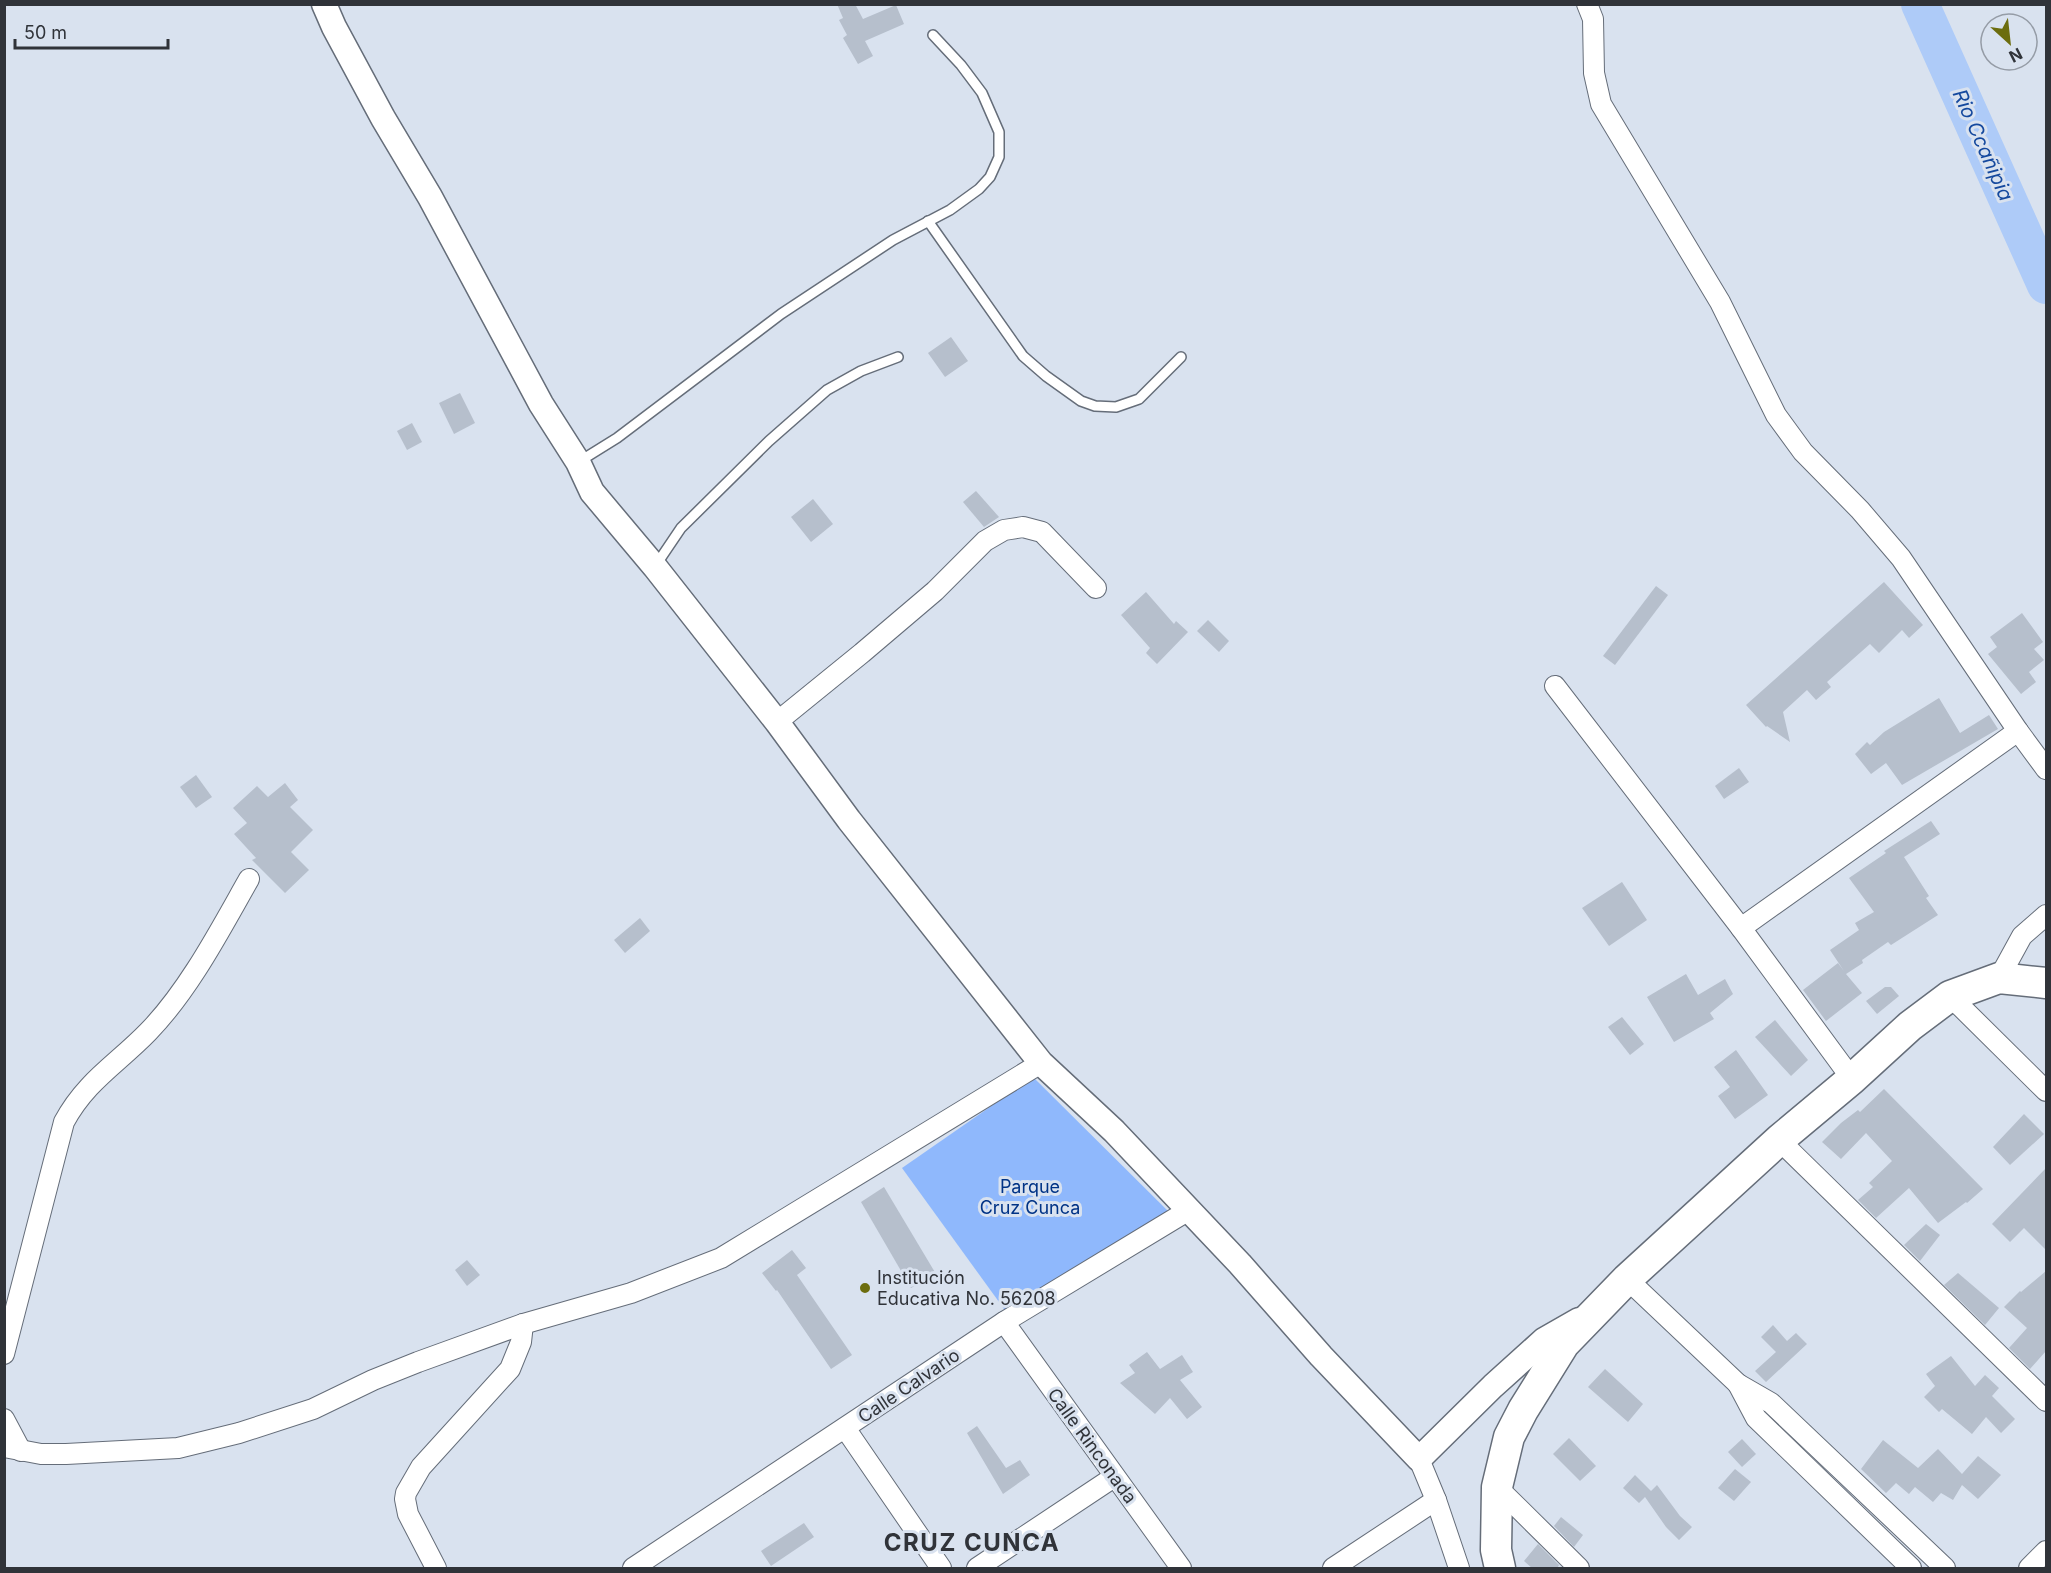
<svg xmlns="http://www.w3.org/2000/svg" width="2051" height="1573" font-family="Inter,sans-serif">
	<style>
		.green { fill: #8fb8fc }
		.lines { fill: none; stroke-linecap: round; stroke-linejoin: round }
		.river { stroke: #aecbf8; stroke-width: 38 }
		.building { fill: #b6bfcc }
		.service-casing { stroke: #656d79; stroke-width: 12 }
		.minor-casing { stroke: #656d79; stroke-width: 22 }
		.tertiary-casing { stroke: #656d79; stroke-width: 27 }
		.primary-casing { stroke: #656d79; stroke-width: 33 }
		.service { stroke: #fff; stroke-width: 9 }
		.minor { stroke: #fff; stroke-width: 20 }
		.tertiary { stroke: #fff; stroke-width: 24 }
		.primary { stroke: #fff; stroke-width: 30 }
		.poi-dot { fill: #6c6d0e; stroke: #d9e2ef; stroke-width: 2 }
		.labels { text-anchor: middle; stroke-width: 6; stroke-linejoin: round; paint-order: stroke }
		.park-label { font-size: 18px; fill: #003386; stroke: #d9e2ef }
		.poi-label { font-size: 18px; fill: #303339; stroke: #d9e2ef; text-anchor: start }
		.street-label { font-size: 18px; fill: #303339; stroke: #d9e2ef }
		.water-label { font-size: 20px; font-style: italic; fill: #15499e; stroke: #d9e2ef }
		.district-label { font-size: 24px; font-weight: bold; letter-spacing: 1.5px; fill: #303339; stroke: #d9e2ef }
	</style>
	<rect width="100%" height="100%" fill="#d9e2ef"/>
	<polygon class="green" points="1033,1077 1171,1214 1007,1313 902,1168"/>
	<g class="lines">
		<polyline class="river" points="1920,4 2046,285"/>
	</g>
	<g class="building">
		<polygon points="837,4 855,4 863,19 896,5 904,24 865,41 873,56 858,64 843,38 847,35 839,20 843,18"/>
		<polygon points="951,337 968,361 945,377 928,353"/>
		<polygon points="460,393 475,423 454,434 439,403"/>
		<polygon points="412,423 422,442 407,450 397,431"/>
		<polygon points="976,491 999,517 984,527 963,502"/>
		<polygon points="813,499 833,524 811,542 791,517"/>
		<polygon points="1884,582 1923,625 1909,638 1902,630 1879,653 1870,644 1827,682 1831,687 1816,700 1807,690 1783,712 1790,742 1767,726 1766,727 1746,705"/>
		<polygon points="1656,586 1668,595 1615,665 1603,656"/>
		<polygon points="1146,592 1174,624 1176,621 1188,632 1157,664 1146,653 1150,648 1121,615"/>
		<polygon points="2022,613 2043,642 2034,649 2044,660 2029,672 2036,682 2021,694 1988,654 1997,647 1990,637"/>
		<polygon points="1208,620 1229,641 1219,652 1197,631"/>
		<polygon points="1939,698 1960,733 1989,715 1998,729 1902,785 1886,763 1871,774 1855,754 1867,742 1870,745 1884,732"/>
		<polygon points="1739,768 1749,782 1724,799 1715,786"/>
		<polygon points="196,775 212,797 196,808 180,787"/>
		<polygon points="285,783 298,800 290,807 313,830 291,852 309,870 285,893 252,860 256,858 234,834 247,823 233,808 257,786 268,797"/>
		<polygon points="1931,821 1940,834 1904,857 1929,896 1926,898 1938,915 1891,945 1888,942 1862,960 1863,963 1846,974 1862,993 1826,1021 1803,990 1838,963 1844,971 1830,950 1859,930 1855,923 1874,912 1849,878 1886,853 1884,851"/>
		<polygon points="1622,882 1647,920 1609,946 1582,908"/>
		<polygon points="640,918 650,931 625,953 614,940"/>
		<polygon points="1686,974 1698,995 1725,979 1733,994 1710,1013 1714,1019 1674,1042 1647,997"/>
		<polygon points="1885,987 1891,987 1899,996 1877,1014 1866,1001"/>
		<polygon points="1622,1017 1644,1044 1630,1055 1608,1027"/>
		<polygon points="1775,1020 1808,1060 1791,1076 1755,1037"/>
		<polygon points="1736,1050 1768,1095 1735,1119 1718,1096 1730,1087 1714,1067"/>
		<polygon points="1884,1089 1983,1189 1967,1203 1966,1202 1938,1223 1909,1188 1876,1218 1858,1200 1873,1187 1869,1183 1892,1161 1866,1133 1841,1159 1822,1142 1841,1123 1858,1110 1860,1112"/>
		<polygon points="2024,1114 2044,1134 2010,1165 1993,1147"/>
		<polygon points="2046,1168 2046,1250 2024,1228 2010,1242 1992,1224"/>
		<polygon points="884,1187 936,1274 911,1288 861,1202"/>
		<polygon points="1926,1224 1940,1235 1920,1261 1904,1245"/>
		<polygon points="792,1250 806,1268 797,1275 852,1355 831,1369 777,1290 776,1291 762,1273"/>
		<polygon points="467,1260 480,1275 467,1286 455,1270"/>
		<polygon points="2046,1271 2046,1351 2030,1369 2009,1348 2027,1328 2004,1307 2020,1291 2021,1292"/>
		<polygon points="1958,1273 1999,1308 1985,1325 1944,1285"/>
		<polygon points="1773,1325 1787,1341 1796,1333 1807,1344 1766,1382 1755,1371 1776,1352 1761,1337"/>
		<polygon points="1147,1352 1160,1369 1182,1355 1193,1372 1180,1380 1202,1407 1187,1419 1170,1398 1155,1414 1120,1383 1135,1373 1129,1365"/>
		<polygon points="1951,1356 1975,1386 1985,1375 1999,1388 1992,1396 2015,1419 2001,1433 1986,1417 1972,1434 1942,1409 1939,1412 1924,1397 1935,1386 1926,1374"/>
		<polygon points="1605,1369 1643,1404 1628,1422 1588,1387"/>
		<polygon points="977,1426 1006,1468 1020,1460 1030,1475 1003,1494 967,1433"/>
		<polygon points="1569,1438 1596,1466 1580,1481 1553,1454"/>
		<polygon points="1742,1439 1756,1454 1742,1467 1728,1452"/>
		<polygon points="1883,1440 1918,1468 1938,1449 1962,1474 1978,1456 2001,1475 1978,1499 1962,1485 1953,1500 1941,1493 1933,1502 1915,1487 1909,1494 1896,1483 1886,1493 1861,1469"/>
		<polygon points="1735,1469 1751,1482 1734,1501 1718,1488"/>
		<polygon points="1635,1475 1651,1491 1657,1485 1680,1516 1692,1527 1679,1540 1666,1527 1645,1497 1639,1503 1623,1488"/>
		<polygon points="1561,1517 1583,1535 1574,1547 1554,1526"/>
		<polygon points="804,1523 814,1537 771,1566 761,1551"/>
		<polygon points="1538,1544 1559,1565 1557,1569 1533,1569 1524,1561"/>
	</g>
	<g class="lines">
		<defs>
			<g id="service">
				<polyline points="928,221 1023,356 1046,376 1081,401 1095,406 1116,407 1139,399 1181,357"/>
				<polyline points="580,461 617,438 781,314 893,240 950,210 979,189 990,177 999,157 999,132 982,93 961,65 933,35"/>
				<polyline points="656,565 681,528 769,441 827,390 861,371 898,357"/>
			</g>
			<g id="minor">
				<polyline points="1587,4 1593,19 1594,73 1601,104 1720,302 1776,415 1803,452 1860,510 1901,558 2018,731 2046,769"/>
				<polyline points="1555,686 1741,928 1852,1079"/>
				<polyline points="777,722 862,653 935,591 985,541 1004,530 1023,527 1042,532 1096,588"/>
				<polyline points="1741,928 2018,731"/>
				<polyline points="1999,978 2022,936 2046,915"/>
				<polyline points="1950,996 2046,1091"/>
				<polyline points="1779,1140 2046,1401"/>
				<polyline points="1627,1279 1738,1384 1771,1403 1945,1568"/>
				<polyline points="1004,1322 1181,1568"/>
				<path d="M4 1354 64 1122C86 1081 117 1064 148 1032 189 990 220 930 249 879"/>
				<polyline points="1738,1384 1756,1418 1911,1568"/>
				<polyline points="4,1419 21,1451"/>
				<polyline points="845,1428 941,1568"/>
				<polyline points="4,1447 41,1454 66,1454 178,1448 239,1433 313,1409 373,1380 418,1362 523,1324 631,1293 721,1258 1041,1063"/>
				<polyline points="1419,1459 1436,1500 1459,1568"/>
				<polyline points="1497,1487 1579,1568"/>
				<polyline points="436,1568 408,1514 405,1499 406,1493 421,1467 510,1369 521,1342 523,1324"/>
				<polyline points="633,1568 1004,1322 1189,1210"/>
				<polyline points="977,1568 1114,1477"/>
				<polyline points="1333,1568 1436,1500"/>
				<polyline points="2029,1568 2046,1551"/>
			</g>
			<polyline id="tertiary" points="324,4 334,27 383,118 430,197 541,404 578,462 592,492 655,567 777,722 849,820 1041,1063 1114,1131 1240,1264 1321,1356 1419,1459 1493,1386 1544,1340 1579,1320"/>
			<polyline id="primary" points="1500,1568 1496,1550 1497,1487 1509,1437 1523,1410 1564,1344 1627,1279 1779,1140 1852,1079 1910,1026 1950,996 1999,978 2046,983"/>
		</defs>
		<use href="#service" class="service-casing"/>
		<use href="#minor" class="minor-casing"/>
		<use href="#tertiary" class="tertiary-casing"/>
		<use href="#primary" class="primary-casing"/>
		<use href="#service" class="service"/>
		<use href="#minor" class="minor"/>
		<use href="#tertiary" class="tertiary"/>
		<use href="#primary" class="primary"/>
	</g>
	<circle class="poi-dot" cx="865" cy="1288" r="6"/>
	<g class="labels">
		<g class="park-label">
			<text x="1030" y="1193">Parque<tspan x="1030" dy="21">Cruz Cunca</tspan></text>
		</g>
		<g class="poi-label">
			<text x="877" y="1284">Institución<tspan x="877" dy="21">Educativa No. 56208</tspan></text>
		</g>
		<g class="street-label">
			<text transform="translate(909 1386) rotate(-34)" y="6">Calle Calvario</text>
			<text transform="translate(1092 1446) rotate(54)" y="6">Calle Rinconada</text>
		</g>
		<g class="water-label">
			<text transform="translate(1983 145) rotate(66)" y="7">Rio Ccañipia</text>
		</g>
		<g class="district-label">
			<text x="972" y="1551">CRUZ CUNCA</text>
		</g>
	</g>
	<rect width="2051" height="1573" fill="none" stroke="#303339" stroke-width="12"/>
	<g transform="translate(2009 42) rotate(153)"><circle r="28" fill="#d9e2ef" stroke="#959ca6" stroke-width="1.5"/>
	<path d="M0-4.5L10 22L0 15L-10 22Z" fill="#6c6d0e"/>
	<text y="-9" font-size="16" font-weight="bold" text-anchor="middle" fill="#303339">N</text>
	</g>
	<path d="M15 39v9h153v-9" fill="none" stroke="#303339" stroke-width="3"/>
	<text x="24" y="39" font-size="18" fill="#303339" stroke="#d9e2ef" stroke-width="4.5" paint-order="stroke">50 m</text>
</svg>
